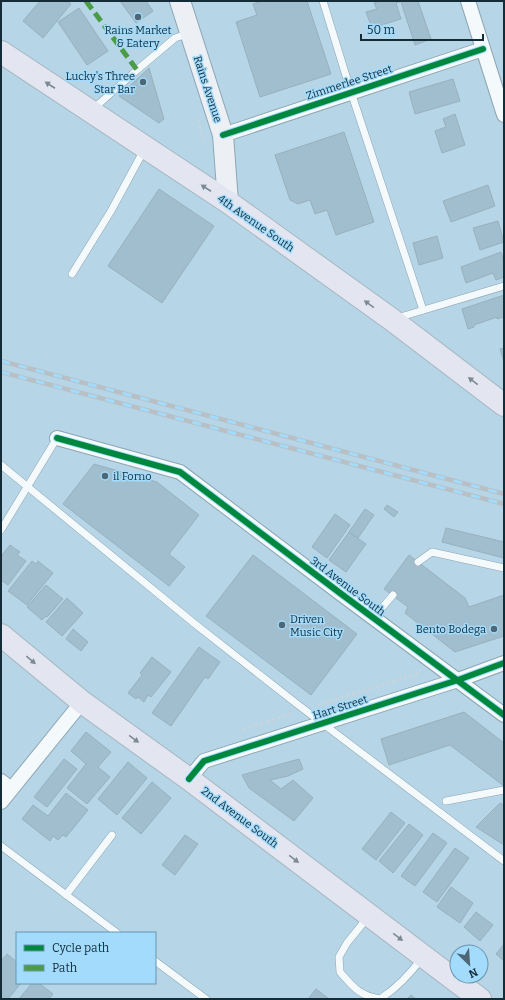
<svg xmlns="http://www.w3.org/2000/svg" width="505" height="1000" font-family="Bitter,serif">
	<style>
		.building { fill: #a1bece; stroke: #98b0be }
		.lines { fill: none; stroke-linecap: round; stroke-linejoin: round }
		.lane-casing { stroke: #8da6b3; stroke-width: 8 }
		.street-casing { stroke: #8da6b3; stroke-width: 16 }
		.secondary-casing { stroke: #8da6b3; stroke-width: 22 }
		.primary-casing { stroke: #a5b6bf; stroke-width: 24 }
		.path { stroke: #cad4d9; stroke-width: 2.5; stroke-dasharray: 3 3; stroke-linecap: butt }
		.lane { stroke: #f4f9fb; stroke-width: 7 }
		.street { stroke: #f4f9fb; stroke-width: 14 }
		.secondary { stroke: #ecf0f5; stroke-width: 20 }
		.primary { stroke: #e3e6f0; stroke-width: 22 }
		.rail-casing { stroke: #b8c0c5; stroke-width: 4.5 }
		.rail { stroke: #a2dbfb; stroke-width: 3; stroke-dasharray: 9; stroke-linecap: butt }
		.quiet { stroke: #4a9d44; stroke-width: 5; stroke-dasharray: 10 5; stroke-linecap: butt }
		.cycleway-casing { stroke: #a2dbfb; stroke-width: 8 }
		.cycleway { stroke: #00873e; stroke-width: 6 }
		.oneway { fill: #7c8994 }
		.poi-dot { fill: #4d6775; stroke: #a2dbfb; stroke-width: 1.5 }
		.labels { text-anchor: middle; stroke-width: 3; stroke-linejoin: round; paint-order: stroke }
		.poi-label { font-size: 11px; fill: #142c38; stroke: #a2dbfb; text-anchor: end }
		.street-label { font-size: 11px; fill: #142c38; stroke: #a2dbfb }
	</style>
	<rect width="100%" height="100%" fill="#b6d5e7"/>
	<g class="building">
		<polygon points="40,1 67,1 71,4 43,38 23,21"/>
		<polygon points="120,1 146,1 153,11 136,23"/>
		<polygon points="261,1 307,1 331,74 260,97 236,22 257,15 253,4"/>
		<polygon points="380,1 402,1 396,3 401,19 372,28 366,12 377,9 374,3"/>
		<polygon points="402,1 418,1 431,39 415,45 401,2"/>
		<polygon points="79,8 108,51 87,65 58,22"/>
		<polygon points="149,68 164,119 159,123 119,96"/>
		<polygon points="453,79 460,101 415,114 409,92"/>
		<polygon points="455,114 465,145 442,153 435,131 446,127 443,119"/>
		<polygon points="344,132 374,222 336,235 327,210 315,214 310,200 298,204 290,200 275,155"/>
		<polygon points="488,185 495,206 451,222 443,201"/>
		<polygon points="159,189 214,226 162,303 108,266"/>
		<polygon points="498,221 504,242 480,250 473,228"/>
		<polygon points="437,236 443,258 419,265 413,243"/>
		<polygon points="501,252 504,261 504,277 496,280 493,273 466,283 461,267"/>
		<polygon points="504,295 504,317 497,319 497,317 474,325 474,327 468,329 462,309"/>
		<polygon points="504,348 504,362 500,349"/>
		<polygon points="94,464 157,482 199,515 169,554 185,567 169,586 63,504"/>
		<polygon points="387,505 398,512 394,517 384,509"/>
		<polygon points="365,509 374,515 358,538 349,532"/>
		<polygon points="335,514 350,525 327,558 312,547"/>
		<polygon points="446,528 504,542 504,558 442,542"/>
		<polygon points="349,532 366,544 346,572 329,560"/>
		<polygon points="10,545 20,552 17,555 26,561 8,585 1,580 1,556"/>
		<polygon points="253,555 357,634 311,695 206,616"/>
		<polygon points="409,555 465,598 469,607 504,595 504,636 455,652 405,613 408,607 384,589"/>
		<polygon points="32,561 36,564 38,561 53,573 27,605 8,591"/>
		<polygon points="46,585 63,599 47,617 46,616 42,620 27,607"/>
		<polygon points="67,598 83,613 62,636 46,622"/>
		<polygon points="73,629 88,642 81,651 66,639"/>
		<polygon points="199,647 220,662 208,679 205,677 171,726 152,713"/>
		<polygon points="152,657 171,672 151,697 148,695 144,702 138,697 136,699 128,693 142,675 140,673"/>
		<polygon points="464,712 504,743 504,786 450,745 389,765 381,739"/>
		<polygon points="86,732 111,752 98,767 110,777 87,804 67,788 86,764 71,751"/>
		<polygon points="64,759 77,769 47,807 34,797"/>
		<polygon points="299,759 303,769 288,776 270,780 281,789 293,780 313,798 294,821 249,788 242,775"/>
		<polygon points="128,762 147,778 117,815 98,799"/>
		<polygon points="152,782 171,798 141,834 122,818"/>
		<polygon points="66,793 88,810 66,837 63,835 58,840 53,836 50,841 22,819 33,805 48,816"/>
		<polygon points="500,803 504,805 504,845 476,827"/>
		<polygon points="391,812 405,823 376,860 362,849"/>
		<polygon points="409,824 423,835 393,873 379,861"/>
		<polygon points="433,833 447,843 415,886 401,876"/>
		<polygon points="185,835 198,844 175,875 162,865"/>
		<polygon points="455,848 469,858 437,902 423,892"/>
		<polygon points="451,887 473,903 460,923 437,907"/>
		<polygon points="476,912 493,925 480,941 464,927"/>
		<polygon points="504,944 504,961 496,954"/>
		<polygon points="7,954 17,962 17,983 21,983 8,999 1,999 1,961"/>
		<polygon points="32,983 39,983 53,994 49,999 19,999"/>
		<polygon points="316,989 329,999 308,999"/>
		<polygon points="411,995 416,999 407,999"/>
	</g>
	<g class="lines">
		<defs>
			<g id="lane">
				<polyline points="323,1 351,92 423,310"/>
				<polyline points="92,110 137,70 175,38 190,33"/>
				<polyline points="72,274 111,211 144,150"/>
				<polyline points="397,318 504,286"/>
				<polyline points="1,465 195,624 297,704 504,861"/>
				<polyline points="1,530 57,438"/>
				<polyline points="418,562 432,552 504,568"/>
				<polyline points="373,618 393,595"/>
				<polyline points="446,801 504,790"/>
				<polyline points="1,846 117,933"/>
				<polyline points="66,895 112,835"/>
				<path d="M368 917 347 943 339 957 340 972C353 987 360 996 380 999 397 988 410 974 422 958"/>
				<polyline points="155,961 206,999"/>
			</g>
			<g id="street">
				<polyline points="468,1 504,115"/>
				<polyline points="223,135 483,49"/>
				<polyline points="57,438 180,472 340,593 504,715"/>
				<polyline points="189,779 204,761 458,680 504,663"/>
				<polyline points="1,781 11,789"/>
				<polyline points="1,802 82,702"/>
			</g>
			<polyline id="secondary" points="180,1 223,135 228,202"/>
			<g id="primary">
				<polyline points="1,52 228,202 391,319 504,405"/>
				<polyline points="1,635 82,702 189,779 480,999"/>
			</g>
		</defs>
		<use href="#lane" class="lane-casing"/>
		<use href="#street" class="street-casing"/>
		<use href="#secondary" class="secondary-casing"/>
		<use href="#primary" class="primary-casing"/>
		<g class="path">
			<polyline points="198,120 204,143"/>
			<polyline points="318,705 417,674 417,669"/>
			<polyline points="243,729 292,714"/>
		</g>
		<use href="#lane" class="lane"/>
		<use href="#street" class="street"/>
		<use href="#secondary" class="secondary"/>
		<use href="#primary" class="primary"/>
		<defs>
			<g id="rail">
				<polyline points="1,361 504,494"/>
				<polyline points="1,372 504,504"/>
			</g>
		</defs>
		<use href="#rail" class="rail-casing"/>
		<use href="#rail" class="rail"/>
		<polyline class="quiet" points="86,1 137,70"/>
		<defs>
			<g id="cycleway">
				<polyline points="223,135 483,49"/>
				<polyline points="57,438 180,472 340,593 504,715"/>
				<polyline points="189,779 204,761 458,680 504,663"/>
			</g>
		</defs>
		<use href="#cycleway" class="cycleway-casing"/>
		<use href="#cycleway" class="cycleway"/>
	</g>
	<defs><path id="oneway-solid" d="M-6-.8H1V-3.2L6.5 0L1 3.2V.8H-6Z"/></defs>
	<g class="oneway">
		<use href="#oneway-solid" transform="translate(50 85) rotate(-147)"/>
		<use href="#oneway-solid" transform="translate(206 188) rotate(-147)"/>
		<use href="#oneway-solid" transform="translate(369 304) rotate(-144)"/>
		<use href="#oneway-solid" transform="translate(473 381) rotate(-143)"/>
		<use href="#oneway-solid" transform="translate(31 660) rotate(40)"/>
		<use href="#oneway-solid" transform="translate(134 739) rotate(36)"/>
		<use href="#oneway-solid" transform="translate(294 859) rotate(37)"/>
		<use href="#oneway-solid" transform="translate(398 937) rotate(37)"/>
	</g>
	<g class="poi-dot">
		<circle cx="138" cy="17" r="4"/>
		<circle cx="143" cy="82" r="4"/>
		<circle cx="105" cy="476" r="4"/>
		<circle cx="282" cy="625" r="4"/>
		<circle cx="494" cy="629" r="4"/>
	</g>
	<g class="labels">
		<g class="poi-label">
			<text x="138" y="34" text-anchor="middle">Rains Market<tspan x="138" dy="13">&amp; Eatery</tspan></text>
			<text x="135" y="80">Lucky's Three<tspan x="135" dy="13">Star Bar</tspan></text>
			<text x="113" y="480" text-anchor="start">il Forno</text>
			<text x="290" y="623" text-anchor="start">Driven<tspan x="290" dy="13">Music City</tspan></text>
			<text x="486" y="633">Bento Bodega</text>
		</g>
		<g class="street-label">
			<text transform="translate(349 82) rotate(-18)" y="4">Zimmerlee Street</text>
			<text transform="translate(208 89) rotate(72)" y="4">Rains Avenue</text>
			<text transform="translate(256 223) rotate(35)" y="4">4th Avenue South</text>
			<text transform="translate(348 586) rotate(37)" y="4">3rd Avenue South</text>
			<text transform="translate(340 707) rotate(-18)" y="4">Hart Street</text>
			<text transform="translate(240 817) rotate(37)" y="4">2nd Avenue South</text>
		</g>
	</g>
	<rect width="505" height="1000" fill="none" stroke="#142c38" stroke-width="4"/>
	<rect x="16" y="932" width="140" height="52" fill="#a2dbfb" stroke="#6995ad"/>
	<rect x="24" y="945" width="20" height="6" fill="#00873e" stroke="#6995ad"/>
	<text x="52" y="952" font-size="12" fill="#142c38">Cycle path</text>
	<rect x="24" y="965" width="20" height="6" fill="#4a9d44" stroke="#6995ad"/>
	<text x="52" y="972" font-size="12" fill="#142c38">Path</text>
	<g transform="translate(469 964) rotate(155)"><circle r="19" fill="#a2dbfb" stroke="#6995ad"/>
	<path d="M0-3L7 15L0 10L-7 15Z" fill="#4d6775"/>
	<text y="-6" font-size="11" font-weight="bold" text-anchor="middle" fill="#142c38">N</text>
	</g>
	<path d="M361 34v6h122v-6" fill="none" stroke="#142c38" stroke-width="2"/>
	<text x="367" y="34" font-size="12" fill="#142c38" stroke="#a2dbfb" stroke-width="3" paint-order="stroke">50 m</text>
</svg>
